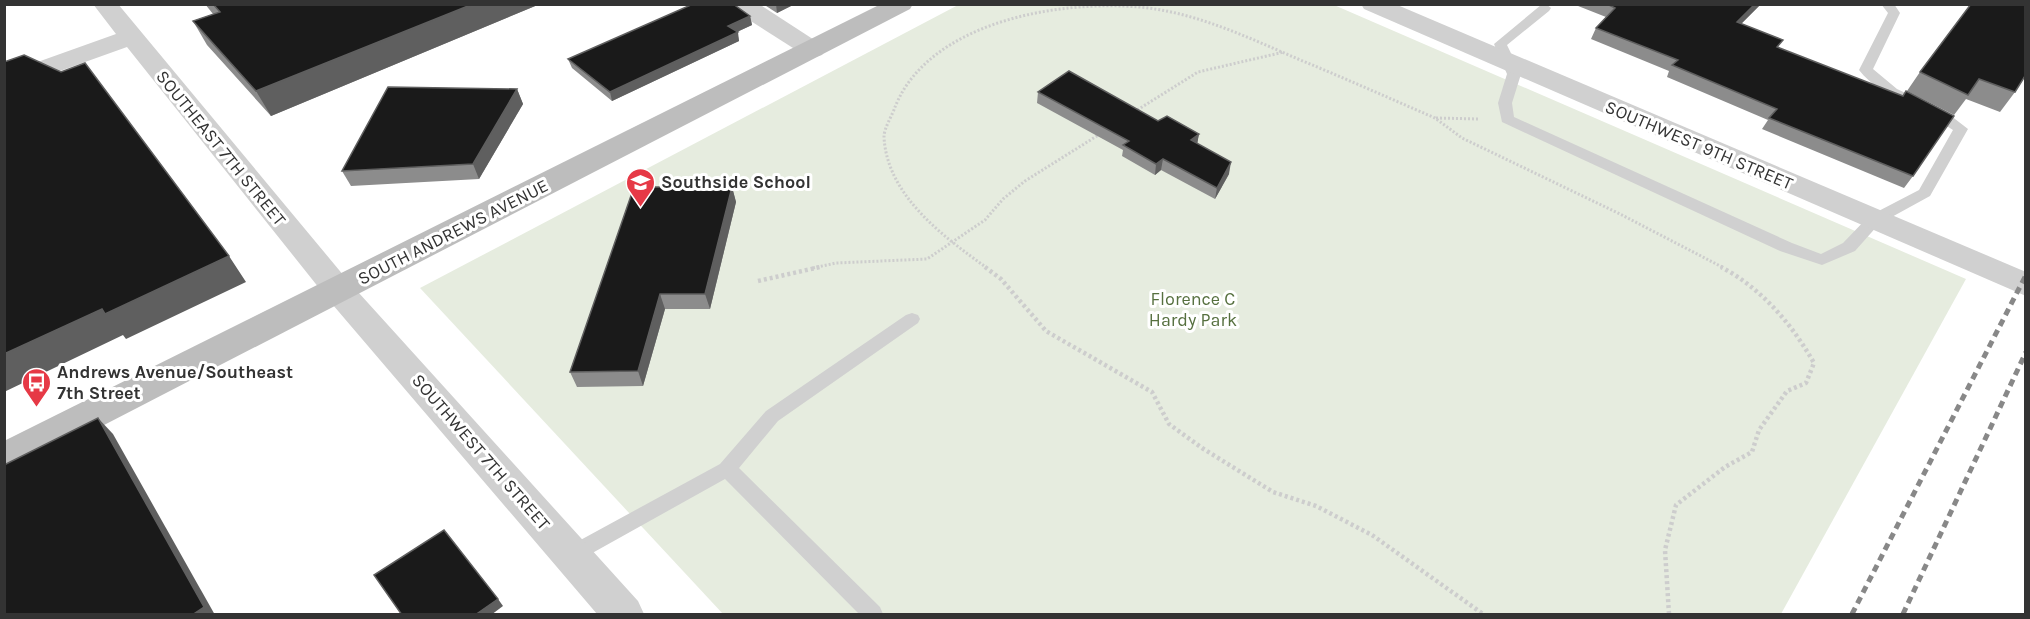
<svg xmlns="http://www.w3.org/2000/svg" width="2030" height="619" font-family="Karla,sans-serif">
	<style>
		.green { fill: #e6ecdf }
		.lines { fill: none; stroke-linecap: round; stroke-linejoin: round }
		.path-far1 { stroke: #cdcdcd; stroke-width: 3; stroke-dasharray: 2 2; stroke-linecap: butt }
		.path { stroke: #cdcdcd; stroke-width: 4.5; stroke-dasharray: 3 3; stroke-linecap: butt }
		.lane { fill: #d0d0d0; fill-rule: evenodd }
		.street { fill: #d0d0d0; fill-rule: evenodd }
		.secondary { fill: #bdbdbd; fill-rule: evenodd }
		.rail { stroke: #888; stroke-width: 5; stroke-dasharray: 7 5; stroke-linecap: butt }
		.wall { fill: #8c8c8c }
		.shaded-wall { fill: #5f5f5f }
		.building { fill: #1a1a1a; stroke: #5f5f5f; stroke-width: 1.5 }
		.labels { text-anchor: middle; stroke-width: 6; stroke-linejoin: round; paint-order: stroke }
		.street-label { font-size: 18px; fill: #333; stroke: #fff }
		.poi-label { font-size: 18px; font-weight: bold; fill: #333; stroke: #fff; text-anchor: start }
		.park-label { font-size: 18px; fill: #56703f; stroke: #fff }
	</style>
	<rect width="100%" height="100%" fill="#fff"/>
	<polygon class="green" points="960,4 1334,5 1966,279 1781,614 723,614 420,288"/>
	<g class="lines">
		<g class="path-far1">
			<polyline points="1134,112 1198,72 1284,52"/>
			<polyline points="1436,118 1479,119"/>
			<polyline points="813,268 836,263 927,259 985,220 1003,199 1025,181 1100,134"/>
			<path d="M987 268C944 237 887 196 884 137 884 128 892 116 895 107 929 22 1058 0 1139 7 1195 12 1247 37 1298 59 1344 78 1389 98 1435 118L1462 138 1620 214 1724 268"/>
		</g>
		<g class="path">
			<polyline points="985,267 1001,279 1046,331 1152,392 1169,424 1202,448 1273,492 1316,506 1372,535 1483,614"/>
			<polyline points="758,281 820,267"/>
			<path d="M1669 614 1665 550 1676 505 1725 467 1752 452 1759 430 1787 391 1806 383 1814 363C1792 324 1761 288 1721 267"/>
		</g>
		<g class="lane">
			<path d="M1546 4 1551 8 1549 11 1507 45 1521 74 1512 103 1514 117 1792 243 1821 254 1843 243 1869 216 1919 190 1953 130C1923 109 1883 100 1859 70L1888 13 1881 4H1894L1900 13 1873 69 1897 89 1946 112 1968 129 1930 196 1879 224 1855 251 1822 265 1780 251 1502 122 1498 103 1507 74 1494 44 1541 5Z"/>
			<polygon points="912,313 918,315 920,319 918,323 778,421 739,468 880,607 883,614 859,614 725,479 578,561 571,564 564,561 561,555 564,549 720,464 766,411 906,315"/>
		</g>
		<g class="street">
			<polygon points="93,4 118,4 349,282 638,601 644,614 597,614 327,298 127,47 4,91 4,74 116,34"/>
			<polygon points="729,4 759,4 822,45 826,50 822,55 813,58 804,55 732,9"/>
			<polygon points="1361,4 1395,4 2026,272 2026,296 1364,9"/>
		</g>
		<polygon class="secondary" points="881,4 913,4 910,9 17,470 4,474 4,441"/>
		<g class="rail">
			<polyline points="1852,614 2026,275"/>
			<polyline points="1903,614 2026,352"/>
		</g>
	</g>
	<g class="wall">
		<polygon points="205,4 540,4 271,116 207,45 193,21 213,14"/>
		<polygon points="763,4 795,4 777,13"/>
		<polygon points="1573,4 1761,4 1741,24 1779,47 1913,176 1904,188 1762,129 1768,120 1667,77 1669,71 1591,39 1596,28 1606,17"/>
		<polygon points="1971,4 2015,92 2000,112 1966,99 1954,115 1907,91 1920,72"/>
		<polygon points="750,16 752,25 737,32 739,41 612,101 572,68 568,59"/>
		<polygon points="517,89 523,104 479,179 351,186 342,171"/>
		<polygon points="1038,92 1158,121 1199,134 1197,143 1229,174 1215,199 1161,170 1155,175 1122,156 1123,150 1037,103"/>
		<polygon points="732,187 736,202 710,309 665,309 643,386 577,387 570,372"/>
	</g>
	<g class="shaded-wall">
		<polygon points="473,4 540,4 271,116 256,91"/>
		<polygon points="776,4 795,4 777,13"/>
		<polygon points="1755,4 1761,4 1731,34 1737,22"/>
		<polygon points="750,16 752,25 730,35 728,26"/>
		<polygon points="738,32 739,41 612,101 610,92"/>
		<polygon points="517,89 523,104 479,179 473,164"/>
		<polygon points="1199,134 1197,145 1191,140"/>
		<polygon points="1163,159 1161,170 1155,175 1156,164"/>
		<polygon points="1231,162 1229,174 1215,199 1217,188"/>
		<polygon points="732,187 736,202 710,309 705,294"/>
		<polygon points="229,256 246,282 126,339 123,335 4,392 4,354 102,309"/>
		<polygon points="660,294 665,309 643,386 638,371"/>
		<polygon points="98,418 113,434 215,615 192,615"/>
		<polygon points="498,599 503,606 491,615 475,615"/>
	</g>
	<g class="building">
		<polygon points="213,4 473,4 256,91 193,21 220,12"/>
		<polygon points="693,4 733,4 750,16 728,26 738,32 610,92 568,59"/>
		<polygon points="1607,4 1755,4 1737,22 1783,40 1777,47 1903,96 1906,91 1954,116 1913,176 1769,118 1777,109 1672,65 1678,60 1596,28 1615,8"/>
		<polygon points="1971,4 2023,4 2025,5 2025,76 2015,92 1979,79 1968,95 1920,72"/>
		<polygon points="24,55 61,72 85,63 229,256 105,314 102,309 4,354 4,62"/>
		<polygon points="1069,71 1158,121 1167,116 1199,134 1191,140 1231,162 1217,188 1163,159 1156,164 1123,145 1129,141 1038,92"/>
		<polygon points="388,87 517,89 473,164 342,171"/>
		<polygon points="634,187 732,187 705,294 660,294 638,371 570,372"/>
		<polygon points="98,418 204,607 192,615 4,615 4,465"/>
		<polygon points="444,530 498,599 475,615 402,615 374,575"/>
	</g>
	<defs>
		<symbol id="school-pin" viewBox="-11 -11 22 30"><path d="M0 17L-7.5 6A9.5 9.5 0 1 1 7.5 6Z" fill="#e63946" stroke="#fff"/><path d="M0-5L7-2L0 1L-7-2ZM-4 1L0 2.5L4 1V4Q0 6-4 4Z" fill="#fff"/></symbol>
		<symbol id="bus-pin" viewBox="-11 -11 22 30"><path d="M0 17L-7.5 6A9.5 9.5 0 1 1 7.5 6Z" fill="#e63946" stroke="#fff"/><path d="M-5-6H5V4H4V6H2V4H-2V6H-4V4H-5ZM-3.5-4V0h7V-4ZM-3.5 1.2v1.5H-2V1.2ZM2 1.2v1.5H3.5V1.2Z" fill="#fff"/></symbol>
	</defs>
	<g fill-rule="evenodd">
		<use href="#school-pin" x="624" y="166" width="33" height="45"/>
		<use href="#bus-pin" x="20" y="366" width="33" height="45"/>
	</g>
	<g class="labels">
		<g class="street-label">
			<text transform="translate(1699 145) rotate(23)" y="6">SOUTHWEST 9TH STREET</text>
			<text transform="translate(221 148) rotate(51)" y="6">SOUTHEAST 7TH STREET</text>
			<text transform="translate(453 232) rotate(-27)" y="6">SOUTH ANDREWS AVENUE</text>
			<text transform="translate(481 452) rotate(49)" y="6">SOUTHWEST 7TH STREET</text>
		</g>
		<g class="poi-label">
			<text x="661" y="188">Southside School</text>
			<text x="57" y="378">Andrews Avenue/Southeast<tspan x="57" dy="21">7th Street</tspan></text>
		</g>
		<g class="park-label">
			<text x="1193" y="305">Florence C<tspan x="1193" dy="21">Hardy Park</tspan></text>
		</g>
	</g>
	<rect width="2030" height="619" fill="none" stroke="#333333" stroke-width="12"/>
</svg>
